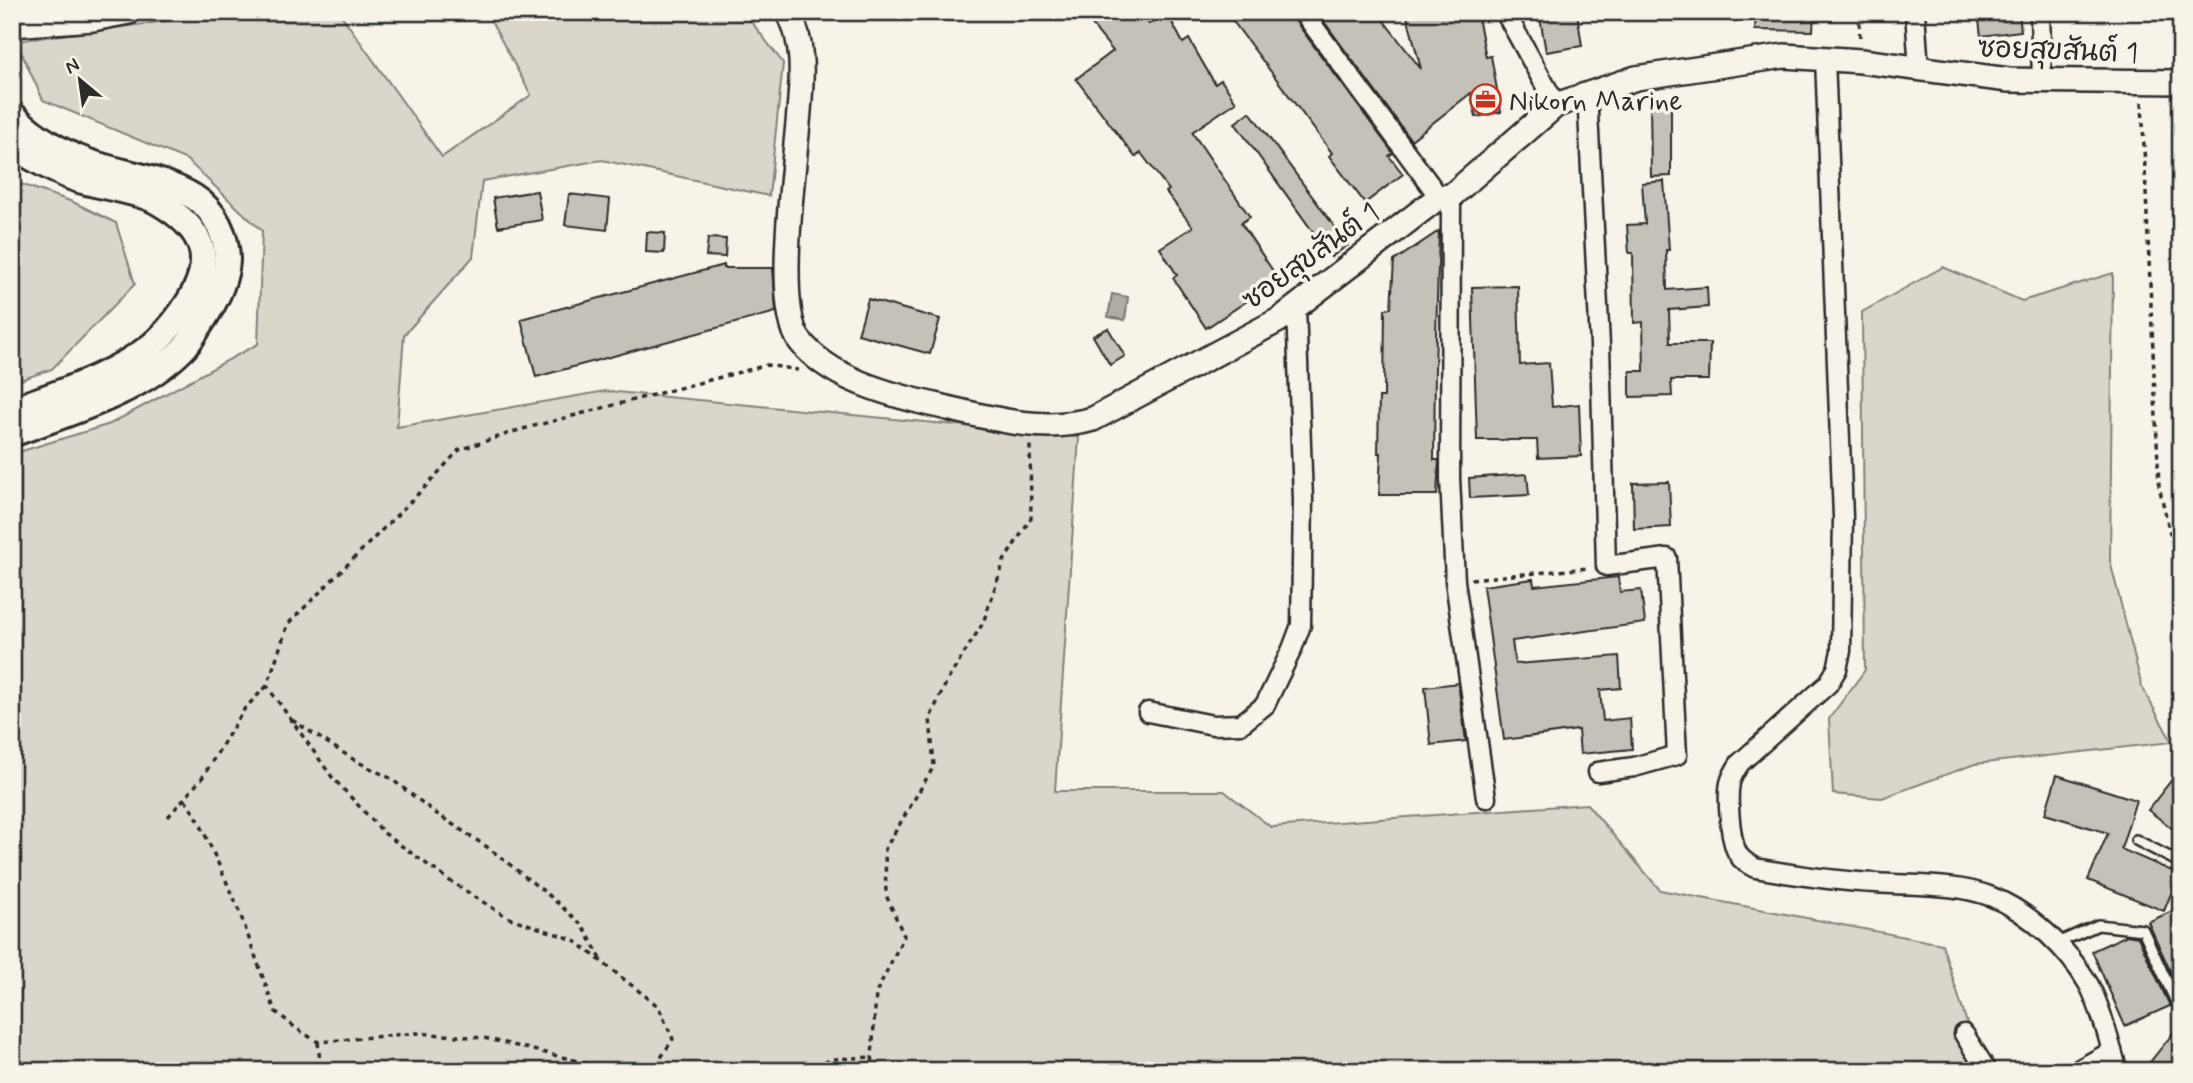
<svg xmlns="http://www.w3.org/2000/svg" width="2193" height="1083" font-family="Mynerve,'Playpen Sans Thai',sans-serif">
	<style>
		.green { fill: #dad6cc; stroke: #82807c; stroke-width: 2 }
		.water { fill: #afaca4; stroke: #7a7874; stroke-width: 2 }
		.building { fill: #c4c1b9; stroke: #2b2b2b; stroke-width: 2 }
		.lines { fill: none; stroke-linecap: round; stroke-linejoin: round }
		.service-casing { stroke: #2b2b2b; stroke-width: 14 }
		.minor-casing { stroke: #2b2b2b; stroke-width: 23 }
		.tertiary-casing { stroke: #2b2b2b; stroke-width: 28 }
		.secondary-casing { stroke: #2b2b2b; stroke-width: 30 }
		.path { stroke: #2b2b2b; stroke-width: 3.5; stroke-dasharray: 5 5; stroke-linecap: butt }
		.service { stroke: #f7f3e8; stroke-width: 9 }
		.minor { stroke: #f7f3e8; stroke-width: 18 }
		.tertiary { stroke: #f7f3e8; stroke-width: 23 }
		.secondary { stroke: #f7f3e8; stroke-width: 24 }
		.labels { text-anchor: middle; stroke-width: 7; stroke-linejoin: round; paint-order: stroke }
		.street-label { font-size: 28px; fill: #2b2b2b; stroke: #f7f3e8 }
		.poi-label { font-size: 28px; fill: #2b2b2b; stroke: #f7f3e8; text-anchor: start }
	</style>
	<rect width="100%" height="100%" fill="#f7f3e8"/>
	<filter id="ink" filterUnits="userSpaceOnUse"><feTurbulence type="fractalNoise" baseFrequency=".0143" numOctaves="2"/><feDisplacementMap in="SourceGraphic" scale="14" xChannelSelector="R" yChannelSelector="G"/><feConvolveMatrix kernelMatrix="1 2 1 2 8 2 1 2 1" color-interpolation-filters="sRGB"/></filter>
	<g filter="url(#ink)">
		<g class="green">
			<polygon points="234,12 339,12 442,157 531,95 486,12 744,12 783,63 769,196 602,160 482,181 473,257 404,335 397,427 606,391 1079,437 1055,791 1224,791 1271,827 1587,804 1660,890 1942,944 1982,1071 12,1071 12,454 110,424 258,344 262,231 187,160 43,100 16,41"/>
			<polygon points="12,181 73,202 116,223 135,284 52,369 12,383"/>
			<polygon points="1943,267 2022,301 2113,273 2110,561 2142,687 2172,742 1975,764 1882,798 1833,794 1829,719 1865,670 1862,312"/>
		</g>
		<polygon class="water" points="1112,294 1128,297 1125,320 1108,317"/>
		<g class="building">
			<polygon points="1096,12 1139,12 1149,24 1167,13 1183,43 1189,39 1215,84 1221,80 1236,102 1192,132 1250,217 1241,223 1279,280 1206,328 1173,278 1177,275 1160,248 1193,227 1166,192 1169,190 1141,153 1135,157 1076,79 1113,51 1087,19"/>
			<polygon points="1226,12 1292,12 1294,19 1393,153 1389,156 1403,174 1365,203 1329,156 1332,153"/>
			<polygon points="1317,12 1377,12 1421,69 1406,12 1477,12 1486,57 1491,56 1501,112 1476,117 1471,93 1411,140"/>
			<polygon points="1539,12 1577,12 1582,46 1546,52"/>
			<polygon points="1756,12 1814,12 1813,31 1755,30"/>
			<polygon points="1978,12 2019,12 2021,31 1981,36"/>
			<polygon points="1650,101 1671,101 1671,176 1651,177"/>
			<polygon points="1250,112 1348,245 1331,257 1235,123"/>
			<polygon points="1664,181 1669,250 1666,250 1667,290 1707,287 1708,307 1669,310 1670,343 1710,343 1709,380 1671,380 1672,396 1630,397 1630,371 1644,371 1643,322 1634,323 1633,253 1629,253 1627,225 1645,224 1642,183"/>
			<polygon points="537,191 542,220 498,227 493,198"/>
			<polygon points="569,194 610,199 607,230 565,225"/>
			<polygon points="1439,231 1435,370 1434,460 1439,460 1437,495 1379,495 1381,453 1378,453 1379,397 1384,397 1385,309 1391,308 1394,261"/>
			<polygon points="647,232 665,233 664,253 646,252"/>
			<polygon points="708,238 726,239 725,257 706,256"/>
			<polygon points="724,265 724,268 773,268 776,312 536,377 521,319"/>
			<polygon points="1518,286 1520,365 1549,363 1552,407 1579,404 1581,456 1538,458 1537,440 1477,440 1472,287"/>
			<polygon points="868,299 940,319 930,354 858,334"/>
			<polygon points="1108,328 1125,356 1110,365 1093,336"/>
			<polygon points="1527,474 1529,495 1470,498 1469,478"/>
			<polygon points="1669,482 1671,527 1634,529 1633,483"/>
			<polygon points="1618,577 1620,592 1641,590 1645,623 1512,641 1515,664 1619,656 1621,688 1600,690 1603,721 1630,718 1632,749 1580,754 1578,730 1504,740 1483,586 1533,579 1534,586"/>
			<polygon points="1458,683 1466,741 1431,745 1425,687"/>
			<polygon points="2181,768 2181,835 2148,810"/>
			<polygon points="2057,775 2136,800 2121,849 2179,874 2164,911 2088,880 2108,833 2045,814"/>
			<polygon points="2181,907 2181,995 2148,922"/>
			<polygon points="2127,935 2138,937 2170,1006 2125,1026 2092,951"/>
			<polygon points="2181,1023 2181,1071 2143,1071"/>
		</g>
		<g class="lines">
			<defs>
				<g id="service">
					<polyline points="2136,840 2181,863"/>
					<polyline points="2057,943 2098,925 2143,930 2177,1004 2181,1004"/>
				</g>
				<g id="minor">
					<polyline points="1303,12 1439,197"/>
					<polyline points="1505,12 1556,105"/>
					<polyline points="1915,12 1919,69"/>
					<polyline points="2040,12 2042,81"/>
					<path d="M1825 58 1843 517 1841 651 1837 669 1828 684 1740 763C1736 769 1732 775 1730 783 1727 798 1730 841 1738 854 1742 861 1748 864 1755 868 1795 875 1835 881 1876 883 1913 886 1957 883 1992 897 2030 912 2069 950 2089 985 2103 1012 2109 1043 2118 1071"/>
					<polyline points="1587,93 1600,345 1606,566 1667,558 1677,755 1634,767 1598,772"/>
					<polyline points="1451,196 1450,478 1455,581 1486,798"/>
					<polyline points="1148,712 1213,725 1241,724 1265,705 1292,649 1301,625 1303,500 1296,307"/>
					<polyline points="1964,1034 1987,1071"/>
					<polyline points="2076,1071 2112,1051"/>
				</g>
				<g id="tertiary">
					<path d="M788 12C805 42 802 78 799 111 796 158 773 307 800 341 828 377 884 393 926 403 980 415 1039 435 1093 419L1279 320 1439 197 1451 196 1556 105 1636 78 1784 56 1861 61 2009 80 2181 82"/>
					<polyline points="12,25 93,19 129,12"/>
				</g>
				<g id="secondary">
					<path d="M12 114C37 139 65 155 98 165 131 175 164 179 194 197 215 210 227 236 227 260 226 281 215 302 204 319 197 329 191 341 183 349 138 394 70 412 12 434"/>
					<path d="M12 146C32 158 57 173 79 180 99 186 140 192 156 201 209 231 217 264 181 313 173 324 163 336 152 345 116 374 56 395 12 409"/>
				</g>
			</defs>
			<use href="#service" class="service-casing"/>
			<use href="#minor" class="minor-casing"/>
			<use href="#tertiary" class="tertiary-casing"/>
			<use href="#secondary" class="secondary-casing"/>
			<g class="path">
				<polyline points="1859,12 1860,42"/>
				<polyline points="2142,102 2159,486 2174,551"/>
				<polyline points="1471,579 1589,568"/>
				<polyline points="292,720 356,761 390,778 437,814 490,849 551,897 583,926 601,959"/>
				<polyline points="185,800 198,819 237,905 275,1011 297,1029 318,1042 417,1033 484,1038 619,1071"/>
				<polyline points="168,817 202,778 245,708 267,686"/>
				<polyline points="318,1042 321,1071"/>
				<polyline points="653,1070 701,1067 738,1071"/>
				<polyline points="648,1071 653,1070 673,1039 658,1006 574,940 507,917 450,881 384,833 332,777 267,686 288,624 427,485 459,450 519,430 767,365 798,370"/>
				<polyline points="795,1071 834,1059 872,1057"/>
				<polyline points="875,1071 872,1057 876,993 904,936 886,895 885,849 934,766 930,718 947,681 983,623 1004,561 1031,518 1030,445"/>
			</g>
			<use href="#service" class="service"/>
			<use href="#minor" class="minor"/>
			<use href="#tertiary" class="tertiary"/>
			<use href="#secondary" class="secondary"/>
		</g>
	</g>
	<defs>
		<symbol id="office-ring" viewBox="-11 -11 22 22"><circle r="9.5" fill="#f7f3e8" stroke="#c8321e" stroke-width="1.5"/><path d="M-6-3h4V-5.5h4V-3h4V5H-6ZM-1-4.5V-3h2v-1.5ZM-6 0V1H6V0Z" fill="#c8321e"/></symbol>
	</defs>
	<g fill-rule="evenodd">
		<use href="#office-ring" x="1468" y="82" width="35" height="35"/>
	</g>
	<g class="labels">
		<g class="street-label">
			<text transform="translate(2058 49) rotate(2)" y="10">ซอยสุขสันต์ 1</text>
			<text transform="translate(1310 255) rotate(-36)" y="10">ซอยสุขสันต์ 1</text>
		</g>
		<g class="poi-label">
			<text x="1509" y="110">Nikorn Marine</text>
		</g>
	</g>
	<rect width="2193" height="1083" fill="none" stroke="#f7f3e8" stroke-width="42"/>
	<rect x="21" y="21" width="2151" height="1041" fill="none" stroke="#2b2b2b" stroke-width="2.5" filter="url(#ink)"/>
	<g transform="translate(80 80) rotate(331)" stroke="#f7f3e8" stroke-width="5" paint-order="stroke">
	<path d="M0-5L12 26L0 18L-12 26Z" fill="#2b2b2b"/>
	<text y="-10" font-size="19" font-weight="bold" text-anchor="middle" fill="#2b2b2b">N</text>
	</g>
</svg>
